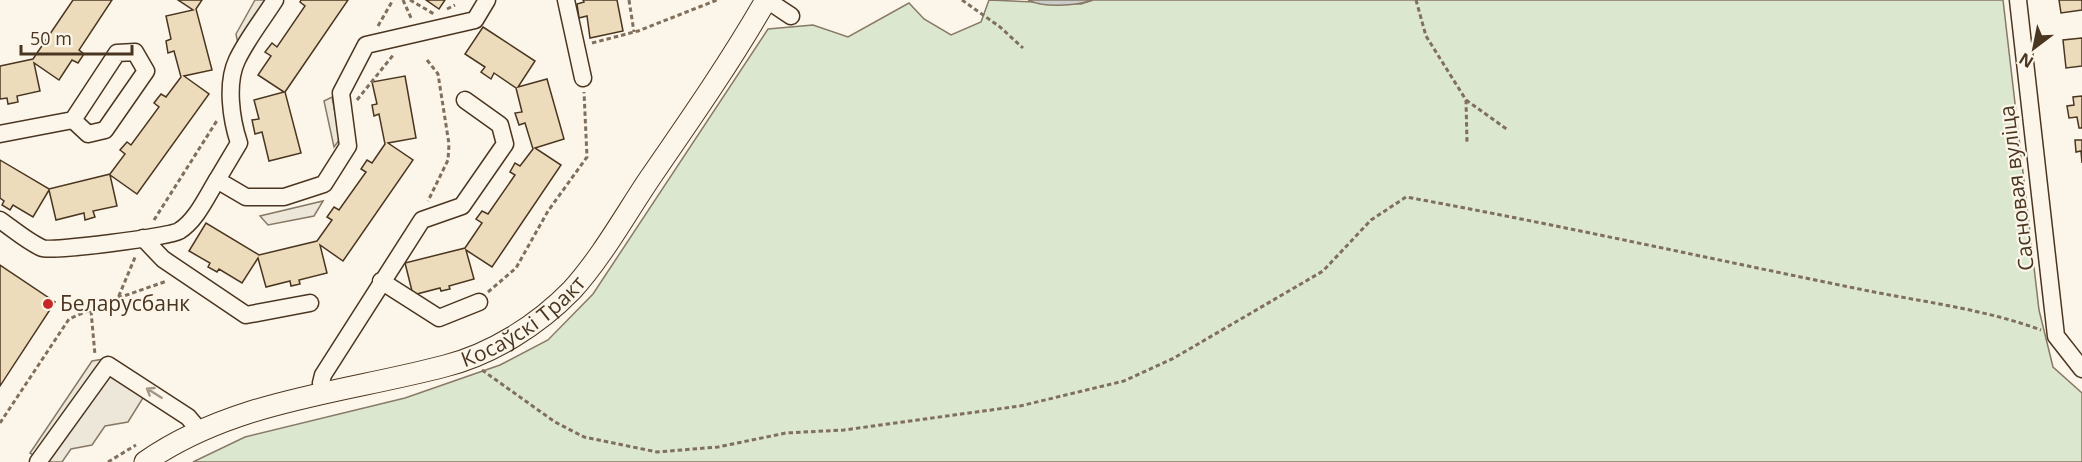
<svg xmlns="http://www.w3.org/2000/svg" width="2082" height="462" font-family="'Open Sans',sans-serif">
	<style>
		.green { fill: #dce7d0; stroke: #887966; stroke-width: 1.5 }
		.parking { fill: #ede7d9; stroke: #887966; stroke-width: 1.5 }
		.water { fill: #c9cecd; stroke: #887966; stroke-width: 1.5 }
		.building { fill: #ecdcbc; stroke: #4a3520; stroke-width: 1.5 }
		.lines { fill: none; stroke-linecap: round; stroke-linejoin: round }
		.minor-casing { stroke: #4a3520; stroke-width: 19 }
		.major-casing { stroke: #4a3520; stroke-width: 23 }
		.path { stroke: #7f6f5c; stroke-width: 3; stroke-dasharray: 4.5 3; stroke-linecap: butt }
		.minor { stroke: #fbf6e9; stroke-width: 16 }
		.major { stroke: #fbf6e9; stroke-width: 21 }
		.oneway { stroke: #a29684 }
		.poi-dot { fill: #c62828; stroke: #fbf6e9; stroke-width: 2 }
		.labels { text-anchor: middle; stroke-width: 4.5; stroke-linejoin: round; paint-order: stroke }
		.street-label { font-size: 21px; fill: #4a3520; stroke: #fbf6e9 }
		.poi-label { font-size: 21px; fill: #4a3520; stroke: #fbf6e9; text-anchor: start }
	</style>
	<rect width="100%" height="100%" fill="#fbf6e9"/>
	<polygon class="green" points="989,0 1081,4 1093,0 2003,0 2039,310 2053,367 2082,393 2082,462 193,462 245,437 405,398 500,365 548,340 593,294 768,29 813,25 848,37 909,3 924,19 951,35 981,22"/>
	<g class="parking">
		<polygon points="255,0 266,0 238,44 236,34"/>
		<polygon points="332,97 340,139 334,147 324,101"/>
		<polygon points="323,201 314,216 268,225 260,216"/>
		<polygon points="109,358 151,385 128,422 105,426 92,445 71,449 62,462 44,462 30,453 92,361"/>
	</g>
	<path class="water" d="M1028 0H1093C1075 6 1044 8 1028 0Z"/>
	<g class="building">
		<polygon points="73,0 112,0 79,50 84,54 78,63 72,60 59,80 34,63 40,91 17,96 18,102 8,104 7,98 0,99 0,66 33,59"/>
		<polygon points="178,0 202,0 196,9 212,70 184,76 209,94 137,194 110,175 117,206 93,211 95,217 85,220 84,213 56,220 49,190 33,217 13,205 10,210 2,205 4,201 0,198 0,160 49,189 110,174 125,154 120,150 127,142 131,145 159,107 154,103 161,94 166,97 181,77 174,51 168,53 166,41 171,39 166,16 193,10"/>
		<polygon points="301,0 348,0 285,92 301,153 269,161 262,132 255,134 252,120 259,119 254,100 284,92 258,75 271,56 265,52 272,43 277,47 305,6 300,2"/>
		<polygon points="426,0 445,0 439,9"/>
		<polygon points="583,0 617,0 623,31 590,38 587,16 579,18 577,4 584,2"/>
		<polygon points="2059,0 2082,0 2082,10 2061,13"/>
		<polygon points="483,27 535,61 518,87 547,79 564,139 535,148 561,165 492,267 466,250 474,279 449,286 450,289 441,291 440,288 413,295 405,263 465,248 482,223 476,219 482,211 488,214 515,175 510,172 515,163 520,166 533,149 525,123 519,125 515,113 522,112 516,88 494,73 491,79 481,72 485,67 465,54"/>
		<polygon points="2082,38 2082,66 2066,68 2063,40"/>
		<polygon points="405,76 416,138 388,143 413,160 343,261 320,245 327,273 299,280 300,284 291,286 290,281 266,287 258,258 242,283 219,269 217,272 208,267 210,263 189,251 206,223 259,255 317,241 332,220 327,217 334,207 339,210 366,172 361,169 367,160 372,163 385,144 379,114 374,116 372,105 377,104 372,82"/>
		<polygon points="2082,96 2082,128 2079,128 2077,117 2069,118 2067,106 2074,105 2073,97"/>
		<polygon points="2075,140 2082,140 2082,163 2081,151 2076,152"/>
		<polygon points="0,265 55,302 0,386"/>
	</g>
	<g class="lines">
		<defs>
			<g id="minor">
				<polyline points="566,0 583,78"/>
				<polyline points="767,0 791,16"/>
				<polyline points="2018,0 2056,336 2082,369"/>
				<polyline points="0,134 73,120 117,53 135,52 146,71 105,130 88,134 73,120"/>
				<path d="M217 180 239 143C231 119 226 83 237 60 247 39 263 19 275 0"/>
				<path d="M0 220C13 229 28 242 42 248 51 252 168 237 179 231 196 221 207 196 217 180L246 197H284L324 184 348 146 341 93 366 45 475 20 487 0"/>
				<polyline points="143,238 163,259 246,315 310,303"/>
				<polyline points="381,281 439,318 479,302"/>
				<polyline points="325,393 321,383 323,375 422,220 462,206 505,144 500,125 465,100"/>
				<polyline points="38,462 108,365 188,417 199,430"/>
			</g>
			<g id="major">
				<path id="s1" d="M145 462C234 400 343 393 445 366 492 354 538 325 572 290 602 257 625 215 650 178 690 120 731 61 766 0"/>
			</g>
		</defs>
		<use href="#minor" class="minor-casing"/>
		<use href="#major" class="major-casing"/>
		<g class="path">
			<polyline points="403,0 412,20"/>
			<polyline points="410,0 434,14"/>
			<polyline points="629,0 634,32"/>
			<polyline points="962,0 1000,27 1023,48"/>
			<polyline points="1416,0 1426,36 1466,100 1467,143"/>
			<polyline points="447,9 455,5"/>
			<polyline points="378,26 393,0"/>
			<polyline points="592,43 638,31 717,0"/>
			<polyline points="427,60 438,74 449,144 448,160 428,201"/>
			<polyline points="357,100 394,54"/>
			<polyline points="1466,100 1508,130"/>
			<polyline points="154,220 218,119"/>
			<polyline points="488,292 516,268 548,211 587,157 584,92"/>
			<polyline points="118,298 167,281"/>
			<polyline points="91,311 95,355"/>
			<path d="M482 370 555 422 584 437 657 452 718 447 786 433 844 430 1020 406 1124 381 1174 358 1323 271 1371 220 1406 197C1560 225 1711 259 1864 290 1923 302 1984 309 2041 330"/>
			<polyline points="0,423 69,319 118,298 136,255"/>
			<polyline points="108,462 136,445"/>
		</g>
		<use href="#minor" class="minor"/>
		<use href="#major" class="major"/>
	</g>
	<defs><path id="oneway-shaft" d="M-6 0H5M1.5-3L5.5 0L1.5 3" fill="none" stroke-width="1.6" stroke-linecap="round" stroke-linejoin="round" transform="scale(1.5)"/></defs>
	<use class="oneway" href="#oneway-shaft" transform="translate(154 393) rotate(-148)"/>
	<circle class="poi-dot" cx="48" cy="304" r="6"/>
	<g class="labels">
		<g class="street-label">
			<text transform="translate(2017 188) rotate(-97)" y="7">Сасновая вуліца</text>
			<text dy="7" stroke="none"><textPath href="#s1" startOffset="408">Косаўскі Тракт</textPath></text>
		</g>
		<g class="poi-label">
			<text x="60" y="311">Беларусбанк</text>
		</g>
	</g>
	<g transform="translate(2034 48) rotate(212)" stroke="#fbf6e9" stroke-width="4.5" paint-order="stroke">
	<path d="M0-4.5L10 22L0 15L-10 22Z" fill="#4a3520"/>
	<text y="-9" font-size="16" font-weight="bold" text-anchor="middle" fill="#4a3520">N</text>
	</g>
	<path d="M21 45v9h111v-9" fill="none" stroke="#4a3520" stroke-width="3"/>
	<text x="30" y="45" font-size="18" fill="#4a3520" stroke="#fbf6e9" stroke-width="4.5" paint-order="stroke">50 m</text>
</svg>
